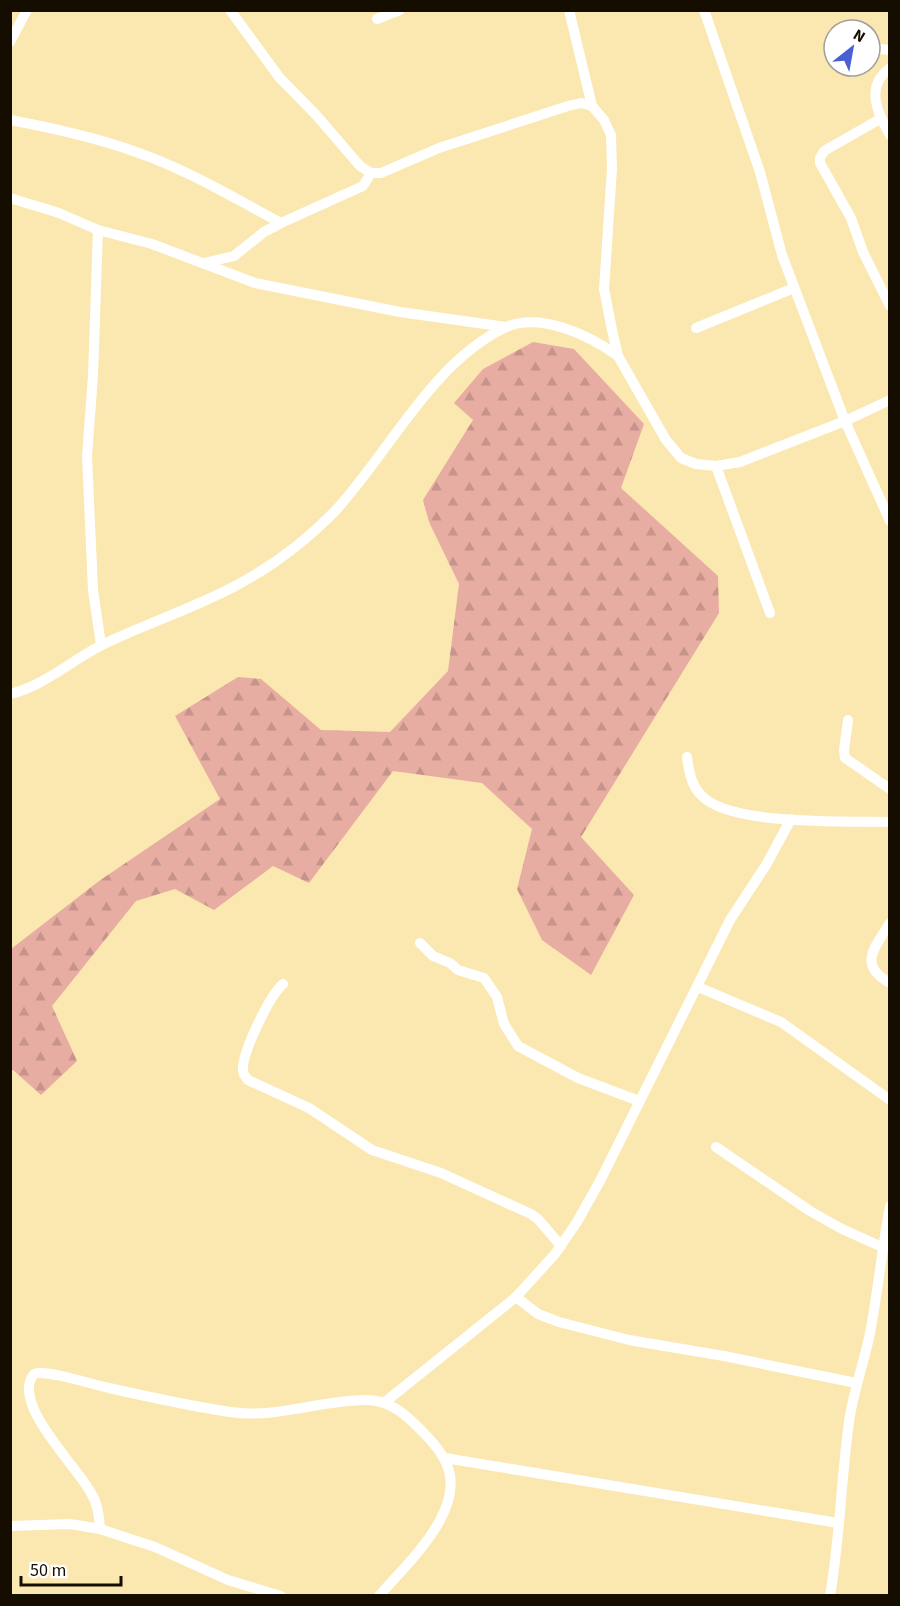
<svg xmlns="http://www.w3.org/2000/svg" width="900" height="1606" font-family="'Source Sans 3',sans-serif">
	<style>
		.forest { fill: url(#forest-firs) }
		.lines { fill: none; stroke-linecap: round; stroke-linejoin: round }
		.minor { stroke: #fff; stroke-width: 10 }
	</style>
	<defs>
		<pattern id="forest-firs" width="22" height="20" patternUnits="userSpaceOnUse" patternTransform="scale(1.5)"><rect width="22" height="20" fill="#e8ada2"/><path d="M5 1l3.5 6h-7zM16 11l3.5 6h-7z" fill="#c6948a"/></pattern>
	</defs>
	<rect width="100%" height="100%" fill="#fbe7b0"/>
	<polygon class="forest" points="533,342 574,349 644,424 621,488 718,576 719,613 581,837 634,895 591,975 542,940 517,889 532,829 482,783 393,771 309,883 273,866 214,910 175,889 136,901 52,1006 77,1061 41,1095 13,1070 11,1071 11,949 99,881 220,799 175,716 238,677 261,679 321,730 390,732 448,671 459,584 429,522 423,500 473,420 454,403 483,369"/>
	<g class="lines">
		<g class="minor">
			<polyline points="230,10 279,77 317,116 360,166 371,173 381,173 439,148 568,106 581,103 592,106 604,120 611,135 612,169 604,289 612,330 618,356 666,440 681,458 696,464 716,466 740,462 845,421 890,400"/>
			<polyline points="569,10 592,106"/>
			<polyline points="704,10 760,172 782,255 845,421 890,521"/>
			<polyline points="377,19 400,10"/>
			<polyline points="10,42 27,10"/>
			<polyline points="870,48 890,50"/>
			<path d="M890 68C865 86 877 113 890 135"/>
			<polyline points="880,119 824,151 820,158 820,163 851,218 863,252 890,306"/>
			<path d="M10 120C53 128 95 137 136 152 186 169 234 198 281 223"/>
			<polyline points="10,198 59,213 98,230 152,244 255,283 400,312 506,327"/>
			<polyline points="98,230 93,376 87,456 93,590 101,645"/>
			<polyline points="204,263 234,256 264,232 281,223 363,186 371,173"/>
			<polyline points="696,328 794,288"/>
			<polyline points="716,466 770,613"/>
			<path d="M10 694C44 686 72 660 102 645 147 623 195 608 239 584 274 565 309 538 336 510 390 451 431 364 504 328 539 311 589 335 618 356"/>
			<polyline points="848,720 844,750 845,758 890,789"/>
			<path d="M687 757C689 771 691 785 701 795 728 826 848 821 890 822"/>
			<path d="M890 923C875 947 857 965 890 983"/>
			<polyline points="420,943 433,956 450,963 458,970 484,978 497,997 504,1024 518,1046 578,1078 639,1101"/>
			<path d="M283 984C270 995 241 1054 243 1071 244 1076 245 1076 248 1080L309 1108 372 1150 441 1173 531 1214 538 1219 561 1246"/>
			<polyline points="698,987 781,1022 890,1100"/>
			<polyline points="716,1147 810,1211 842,1229 882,1247"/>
			<polyline points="516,1297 538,1314 559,1322 629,1340 724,1356 856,1383"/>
			<polyline points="385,1402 516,1297 555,1254 577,1222 600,1181 730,920 766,865 791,819"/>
			<polyline points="445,1458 838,1523"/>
			<polyline points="10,1526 70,1524 100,1529 155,1547 228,1580 281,1596"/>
			<path d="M100 1529C99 1516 98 1504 91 1493 77 1466 10 1403 34 1374 46 1369 94 1385 109 1388 149 1397 190 1406 230 1412 275 1419 320 1400 366 1400 389 1400 404 1413 420 1429 428 1437 437 1446 443 1457 473 1505 408 1562 379 1596"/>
			<path d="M830 1596C840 1538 841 1480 849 1422 853 1392 864 1363 870 1333 878 1291 882 1249 890 1206"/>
		</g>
	</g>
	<rect width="900" height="1606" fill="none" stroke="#150e00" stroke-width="24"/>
	<g transform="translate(852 48) rotate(31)"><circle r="28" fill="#ffffff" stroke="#a19f99" stroke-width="1.5"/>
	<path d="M0-4.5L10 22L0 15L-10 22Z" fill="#4860d4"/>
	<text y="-9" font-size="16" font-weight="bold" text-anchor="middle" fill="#150e00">N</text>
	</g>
	<path d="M21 1576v9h100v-9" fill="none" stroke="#150e00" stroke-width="3"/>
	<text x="30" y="1576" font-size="18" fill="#150e00" stroke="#ffffff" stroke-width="4.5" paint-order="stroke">50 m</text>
</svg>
